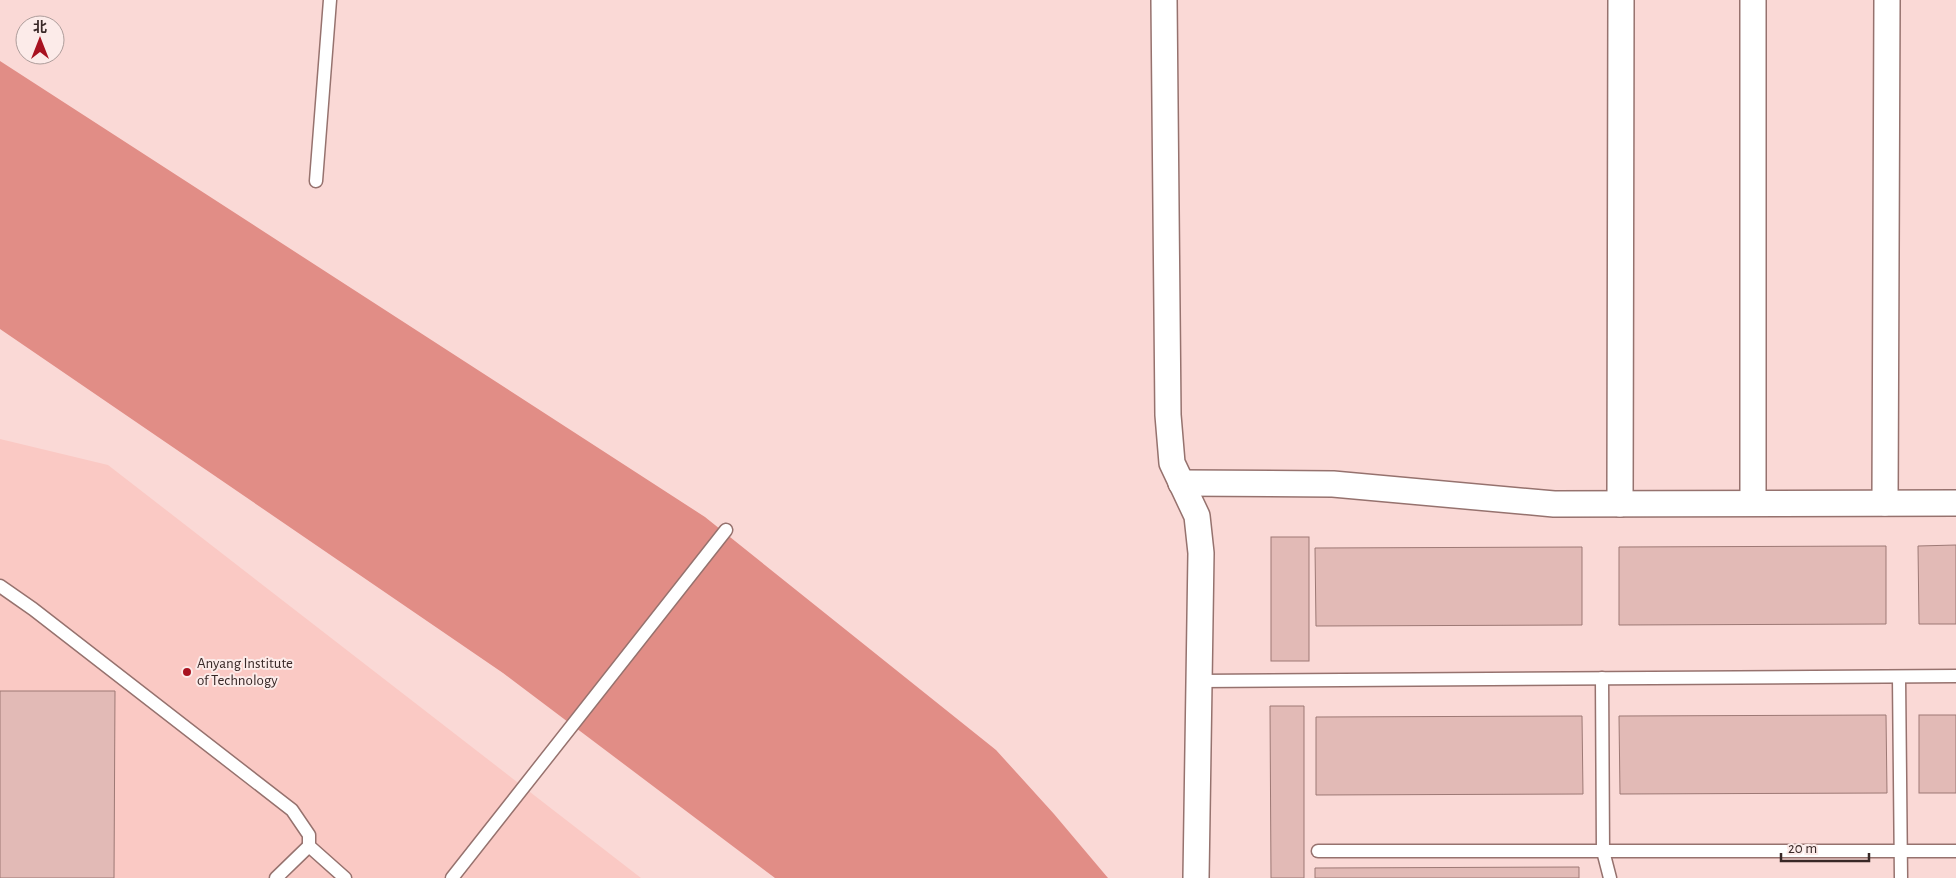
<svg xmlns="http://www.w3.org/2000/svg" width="1956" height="878" font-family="'Alegreya Sans','Noto Sans SC',sans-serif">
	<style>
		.built { fill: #fac9c4 }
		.water { fill: #e18d86 }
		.building { fill: #e2bab6; stroke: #9d7975 }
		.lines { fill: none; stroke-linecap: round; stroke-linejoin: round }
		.service-casing { stroke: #96726e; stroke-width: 15 }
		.minor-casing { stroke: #96726e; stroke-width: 28 }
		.service { stroke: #fff; stroke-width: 12 }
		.minor { stroke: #fff; stroke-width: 25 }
		.poi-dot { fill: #a81220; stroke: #fcebe9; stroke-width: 2 }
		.labels { text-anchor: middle; stroke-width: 4; stroke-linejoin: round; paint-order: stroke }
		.poi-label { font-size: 15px; fill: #382827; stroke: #fcebe9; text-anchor: start }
	</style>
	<rect width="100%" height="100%" fill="#fad9d6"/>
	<polygon class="built" points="0,439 108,465 641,878 0,878"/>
	<polygon class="water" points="0,61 705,517 996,750 1054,814 1108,878 775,878 503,673 0,329"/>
	<g class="building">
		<rect x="1271" y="537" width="38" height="124"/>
		<polygon points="1956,545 1956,624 1919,624 1918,546"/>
		<polygon points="1886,546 1886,624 1619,625 1619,547"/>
		<polygon points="1582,547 1582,625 1316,626 1315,548"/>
		<polygon points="0,691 115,691 114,878 0,878"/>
		<polygon points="1270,706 1304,706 1304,878 1271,878"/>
		<polygon points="1886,715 1887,793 1620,794 1619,716"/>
		<rect x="1919" y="715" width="37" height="78"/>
		<polygon points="1582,716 1583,794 1316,795 1316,717"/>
		<polygon points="1579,867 1579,878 1315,878 1315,868"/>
	</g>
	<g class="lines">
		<defs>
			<g id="service">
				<polyline points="316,181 330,0"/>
				<polyline points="0,586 33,609 292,810 309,835 309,846 345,878"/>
				<polyline points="1899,677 1901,878"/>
				<polyline points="1602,678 1603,851 1610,878"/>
				<polyline points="1199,681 1956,676"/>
				<polyline points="1318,851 1956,851"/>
				<polyline points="276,878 309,846"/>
				<polyline points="452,878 726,530"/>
			</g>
			<g id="minor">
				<polyline points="1164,0 1168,415 1172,463 1197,516 1201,553 1196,878"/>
				<polyline points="1181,483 1333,484 1554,504 1956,503"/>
				<polyline points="1753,503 1753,0"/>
				<polyline points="1885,503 1887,0"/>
				<polyline points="1620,504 1621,0"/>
			</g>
		</defs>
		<use href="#service" class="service-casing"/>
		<use href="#minor" class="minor-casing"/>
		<use href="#service" class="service"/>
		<use href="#minor" class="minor"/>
	</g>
	<circle class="poi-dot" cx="187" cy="672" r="5"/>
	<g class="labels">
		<g class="poi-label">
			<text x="197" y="668">Anyang Institute<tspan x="197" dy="17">of Technology</tspan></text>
		</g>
	</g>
	<g transform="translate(40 40)"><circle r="24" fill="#fcebe9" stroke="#ae9d9b"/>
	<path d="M0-4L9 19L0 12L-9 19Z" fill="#a81220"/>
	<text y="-8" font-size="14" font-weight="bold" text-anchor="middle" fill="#382827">北</text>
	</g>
	<path d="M1781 853v8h88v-8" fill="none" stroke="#382827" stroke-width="2.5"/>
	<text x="1788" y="853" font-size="15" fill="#382827" stroke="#fcebe9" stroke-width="4" paint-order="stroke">20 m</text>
</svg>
